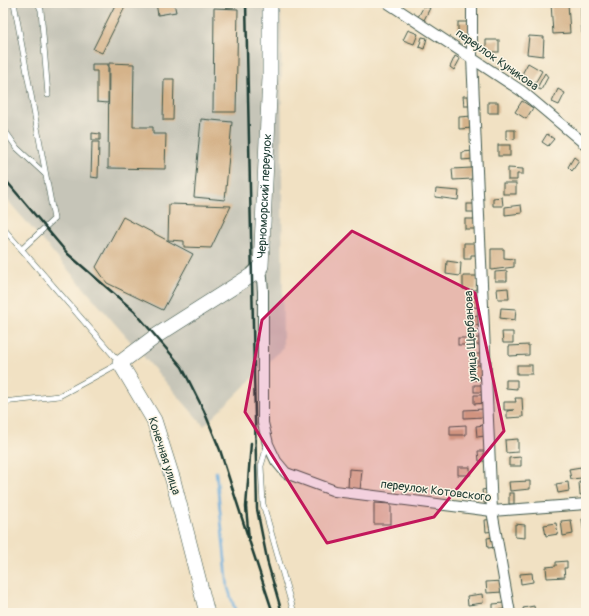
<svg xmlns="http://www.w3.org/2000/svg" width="589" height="616" viewBox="0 0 589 616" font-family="Pangolin,sans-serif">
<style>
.industrial{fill:#c6c5b8}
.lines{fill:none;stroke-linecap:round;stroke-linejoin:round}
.stream{stroke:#67acdd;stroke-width:2.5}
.building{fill:#d5b38a}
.lane-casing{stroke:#3e5649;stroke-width:6}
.street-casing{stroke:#3e5649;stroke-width:12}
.secondary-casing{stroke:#3e5649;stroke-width:16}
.lane{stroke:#fff;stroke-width:5}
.street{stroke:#fff;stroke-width:10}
.secondary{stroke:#fff;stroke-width:15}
.rail{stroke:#1f3d34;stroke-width:2.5}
.marked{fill:#c2185b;fill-opacity:0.2;stroke:#c2185b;stroke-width:3;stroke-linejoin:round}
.labels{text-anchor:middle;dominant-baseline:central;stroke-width:3;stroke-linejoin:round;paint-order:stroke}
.street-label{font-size:12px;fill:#1f3d34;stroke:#fcf5e5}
</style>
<rect width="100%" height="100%" fill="#fcf5e5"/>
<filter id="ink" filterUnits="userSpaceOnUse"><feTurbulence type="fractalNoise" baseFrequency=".025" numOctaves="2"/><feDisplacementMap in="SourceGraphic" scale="8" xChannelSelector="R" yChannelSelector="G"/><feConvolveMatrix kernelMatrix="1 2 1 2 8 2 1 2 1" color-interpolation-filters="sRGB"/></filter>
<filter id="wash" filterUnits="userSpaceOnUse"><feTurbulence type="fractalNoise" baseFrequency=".012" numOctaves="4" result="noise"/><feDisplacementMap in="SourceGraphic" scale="16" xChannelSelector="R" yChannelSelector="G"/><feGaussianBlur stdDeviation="0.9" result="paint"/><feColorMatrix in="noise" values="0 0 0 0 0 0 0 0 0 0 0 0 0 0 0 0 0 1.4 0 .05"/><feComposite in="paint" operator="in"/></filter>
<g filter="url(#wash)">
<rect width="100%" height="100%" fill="#f1e1c3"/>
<path class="industrial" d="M 3,3 L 281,3 L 283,348 L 204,426 L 3,195 Z"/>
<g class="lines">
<path class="stream" d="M 216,472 L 228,588 L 236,613"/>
</g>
<g id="blocks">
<g class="building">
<path d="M 116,3 L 127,3 L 102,53 L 93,49 Z"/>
<path d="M 156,3 L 174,3 L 176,12 L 158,15 Z"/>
<path d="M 551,3 L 568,3 L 570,33 L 553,34 Z"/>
<path d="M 424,6 L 430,8 L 424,20 L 418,17 Z"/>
<path d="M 214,8 L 238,9 L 236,112 L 213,112 Z"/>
<rect x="458" y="22" width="11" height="15"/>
<path d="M 408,30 L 418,34 L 414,44 L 403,40 Z"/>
<path d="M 529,36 L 544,37 L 543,56 L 527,54 Z"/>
<path d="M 422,37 L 427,38 L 424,49 L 419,47 Z"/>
<rect x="486" y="40" width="13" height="12"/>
<path d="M 455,56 L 460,59 L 454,70 L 450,67 Z"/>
<path d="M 109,63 L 134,64 L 133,127 L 153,127 L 153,134 L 166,134 L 165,169 L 108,168 Z"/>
<path d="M 528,63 L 542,71 L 534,85 L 525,80 L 526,76 L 522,74 Z"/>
<path d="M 92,64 L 108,64 L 108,103 L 97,102 L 97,71 L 92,71 Z"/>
<path d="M 545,73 L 548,77 L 541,90 L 537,88 Z"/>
<path d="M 164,79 L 174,79 L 173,120 L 163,120 Z"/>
<path d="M 558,89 L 565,93 L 559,105 L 552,102 Z"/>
<path d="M 463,96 L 472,96 L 472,106 L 464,106 Z"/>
<path d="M 522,101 L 533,108 L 526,119 L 515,112 Z"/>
<rect x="488" y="102" width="10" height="11"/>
<path d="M 472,116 L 473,128 L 459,129 L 459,117 Z"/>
<path d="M 201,119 L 232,122 L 225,200 L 194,197 Z"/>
<path d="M 506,130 L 515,130 L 515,139 L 506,140 Z"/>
<path d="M 92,133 L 100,134 L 100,140 L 92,140 Z"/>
<path d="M 547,134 L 554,139 L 548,146 L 542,142 Z"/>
<path d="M 92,142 L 99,142 L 98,178 L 91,177 Z"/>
<rect x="498" y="145" width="12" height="11"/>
<path d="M 474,151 L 474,159 L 462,160 L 462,152 Z"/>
<path d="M 574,157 L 579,161 L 572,171 L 568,167 Z"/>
<path d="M 472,168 L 472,179 L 453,180 L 452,169 Z"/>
<path d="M 508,168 L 523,169 L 523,174 L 517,174 L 517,180 L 508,180 Z"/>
<rect x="503" y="183" width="13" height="11"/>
<path d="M 436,189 L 459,191 L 458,200 L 435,197 Z"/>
<path d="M 502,197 L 503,206 L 493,206 L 493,198 Z"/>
<path d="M 169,204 L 231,206 L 211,248 L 184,247 L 184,241 L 168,240 Z"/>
<rect x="467" y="204" width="9" height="8"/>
<path d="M 521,205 L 522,213 L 505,215 L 505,207 Z"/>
<path d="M 123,217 L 193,254 L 163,310 L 107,283 L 96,267 Z"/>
<rect x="465" y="219" width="11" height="10"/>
<path d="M 464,243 L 478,243 L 477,255 L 471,255 L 471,259 L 464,259 Z"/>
<path d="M 491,249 L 504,249 L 504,258 L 514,259 L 514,267 L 491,270 Z"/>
<path d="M 447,261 L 461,263 L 460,276 L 446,274 Z"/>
<path d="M 507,271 L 507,281 L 495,281 L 495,272 Z"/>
<path d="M 463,276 L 477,276 L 476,290 L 463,289 Z"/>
<path d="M 508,288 L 509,299 L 498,299 L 497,289 Z"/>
<path d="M 478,297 L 479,307 L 468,308 L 467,298 Z"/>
<path d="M 501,308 L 516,309 L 515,320 L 500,318 Z"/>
<path d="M 480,315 L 481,325 L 470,326 L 470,316 Z"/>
<path d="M 502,332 L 513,332 L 513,343 L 503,343 Z"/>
<rect x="458" y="338" width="22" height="7"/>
<path d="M 529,345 L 529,355 L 509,356 L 509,346 Z"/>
<path d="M 470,354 L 483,354 L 482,362 L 470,362 Z"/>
<path d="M 470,365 L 484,365 L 484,374 L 480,374 L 480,380 L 471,380 Z"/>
<rect x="517" y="365" width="15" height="9"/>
<path d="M 506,380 L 517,380 L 517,389 L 506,388 Z"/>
<rect x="474" y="385" width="10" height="7"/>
<path d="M 474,395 L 484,395 L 485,403 L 474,404 Z"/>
<path d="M 515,398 L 522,398 L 523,417 L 507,418 L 507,411 L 514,410 L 504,410 L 504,402 L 516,402 Z"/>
<path d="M 484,409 L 484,417 L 464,418 L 464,410 Z"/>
<path d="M 466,425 L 466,435 L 450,435 L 450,426 Z"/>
<path d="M 484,425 L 485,436 L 477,437 L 476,426 Z"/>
<path d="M 518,439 L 518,452 L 506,453 L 505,440 Z"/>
<path d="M 478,451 L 487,451 L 488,461 L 479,461 Z"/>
<path d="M 521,457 L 521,466 L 509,466 L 509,458 Z"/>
<rect x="458" y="467" width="12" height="8"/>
<path d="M 581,467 L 582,478 L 571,479 L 569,469 Z"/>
<path d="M 349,469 L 362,470 L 360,490 L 348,489 Z"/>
<path d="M 530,481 L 530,489 L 510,491 L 509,482 Z"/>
<path d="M 568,482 L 569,491 L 558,493 L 556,484 Z"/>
<path d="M 579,482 L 586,482 L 586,494 L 580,495 Z"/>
<path d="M 488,489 L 490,503 L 484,503 L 482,490 Z"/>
<rect x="509" y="493" width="5" height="11"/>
<path d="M 374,503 L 391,504 L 391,524 L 374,524 Z"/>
<path d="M 586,518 L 586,533 L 584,534 L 582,519 Z"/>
<path d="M 494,519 L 495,531 L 486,532 L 485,520 Z"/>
<path d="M 571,520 L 573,534 L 563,536 L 561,521 Z"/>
<path d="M 556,523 L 558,534 L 546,536 L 544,525 Z"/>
<path d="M 515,524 L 525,525 L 525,538 L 515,537 Z"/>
<path d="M 494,537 L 496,547 L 488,548 L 487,538 Z"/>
<path d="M 567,561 L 567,568 L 564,568 L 565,577 L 547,578 L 546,567 L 556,566 L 556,562 Z"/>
<path d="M 532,573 L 533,582 L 521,584 L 520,574 Z"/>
<path d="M 502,581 L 502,592 L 487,593 L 486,582 Z"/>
<path d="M 482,594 L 483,603 L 468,605 L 467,596 Z"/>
<path d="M 504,603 L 504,609 L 493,611 L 493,604 Z"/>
<path d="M 534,606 L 535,613 L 524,613 L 523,608 Z"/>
</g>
</g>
</g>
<g filter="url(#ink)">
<use href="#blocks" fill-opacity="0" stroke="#3e5649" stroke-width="1"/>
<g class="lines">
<g class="lane-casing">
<g id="lane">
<path d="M 14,3 L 54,219 L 22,249"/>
<path d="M 38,3 L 41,10 L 48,95"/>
<path d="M 583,3 L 584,31"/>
<path d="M 3,128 L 17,148 L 45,174"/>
<path d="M 3,228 L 120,363 L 59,396 L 3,402"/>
<path d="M 267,446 L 261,466 L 263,504 L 294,613"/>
</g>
</g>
<g class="street-casing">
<g id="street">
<path d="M 388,3 L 523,92 L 586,145"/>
<path d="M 472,3 L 472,57 L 492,511 L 510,613"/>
<path d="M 261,266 L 263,291 L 263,423 L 268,444 L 276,461 L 286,473 L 335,491 L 492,511 L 586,504"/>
</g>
</g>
<g class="secondary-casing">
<g id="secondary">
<path id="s1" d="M 207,613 L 173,480 L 154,420 L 120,363 L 156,336 L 252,275 L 261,266 L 270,77 L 270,3"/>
</g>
</g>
<use href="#lane" class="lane"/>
<use href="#street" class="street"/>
<use href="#secondary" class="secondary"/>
<g class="rail">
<path d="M 246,3 L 257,509 L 268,564 L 282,613"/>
<path d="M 3,177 L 68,254 L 134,311 L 182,367 L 204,411 L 220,450 L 249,540"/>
<path d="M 251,443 L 246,507 L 249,540 L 273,613"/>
</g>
</g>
</g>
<path class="marked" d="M 352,231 L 475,293 L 504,431 L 434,517 L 327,543 L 245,412 L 262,320 Z"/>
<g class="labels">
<g class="street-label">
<text transform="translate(497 60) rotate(35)">переулок Куникова</text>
<text stroke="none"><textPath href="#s1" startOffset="508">Черноморский переулок</textPath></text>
<text transform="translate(471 336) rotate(-93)">улица Щербанова</text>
<text transform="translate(164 456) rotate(72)">Конечная улица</text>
<text transform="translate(436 491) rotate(7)">переулок Котовского</text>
</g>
</g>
<rect width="589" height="616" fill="none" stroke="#fcf5e5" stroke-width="16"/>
</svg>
